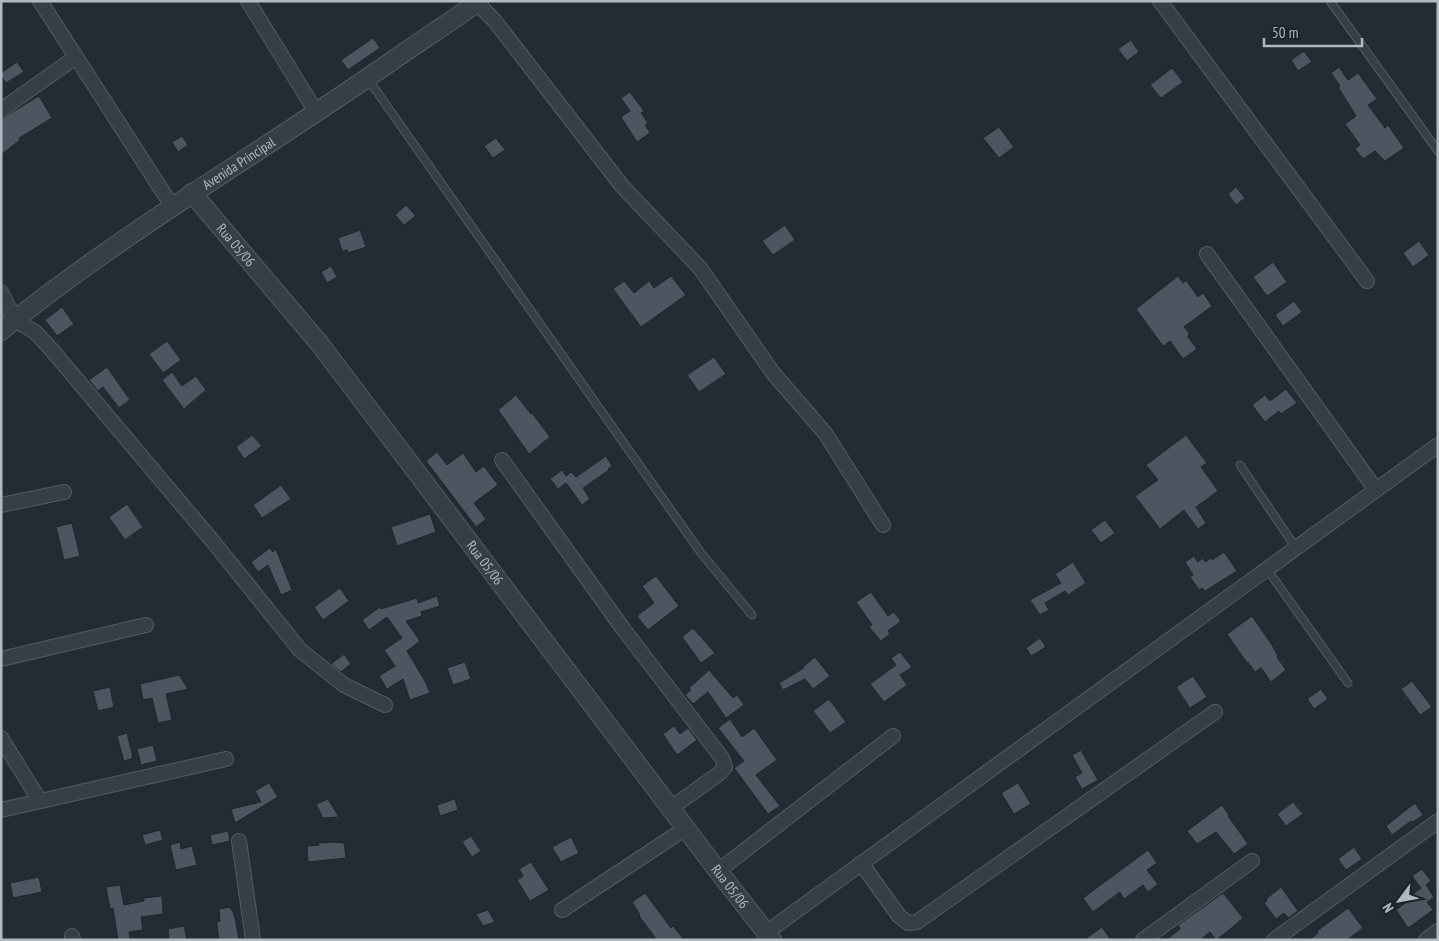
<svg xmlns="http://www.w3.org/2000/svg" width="1439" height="941" viewBox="0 0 1439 941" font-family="'PT Sans Narrow',sans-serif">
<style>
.building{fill:#4c5660;stroke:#1e252d}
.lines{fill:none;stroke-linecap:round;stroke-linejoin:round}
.service-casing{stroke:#545c64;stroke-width:9}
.minor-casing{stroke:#545c64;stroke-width:16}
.tertiary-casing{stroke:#545c64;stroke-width:20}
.service{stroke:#363e46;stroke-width:7}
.minor{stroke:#363e46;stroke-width:14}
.tertiary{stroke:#363e46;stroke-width:18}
.labels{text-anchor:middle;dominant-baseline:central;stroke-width:4;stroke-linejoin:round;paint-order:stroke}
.street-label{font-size:14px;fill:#b1b9c2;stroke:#1c232a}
</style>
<rect width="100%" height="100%" fill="#232c35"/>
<g class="building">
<path d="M 373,38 L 380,48 L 348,70 L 341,60 Z"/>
<path d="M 1131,40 L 1139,52 L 1127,61 L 1118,49 Z"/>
<path d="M 1304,51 L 1312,62 L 1298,71 L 1291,60 Z"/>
<path d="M 17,62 L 24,72 L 6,83 L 1,76 L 1,73 Z"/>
<path d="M 1339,67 L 1348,80 L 1358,73 L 1377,99 L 1368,105 L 1385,128 L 1388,125 L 1404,148 L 1385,161 L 1375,151 L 1363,159 L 1355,149 L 1360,145 L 1345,124 L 1356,116 L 1338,87 L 1340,86 L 1331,73 Z"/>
<path d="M 1172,68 L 1183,82 L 1161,98 L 1150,85 Z"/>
<path d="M 630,92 L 644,111 L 641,113 L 648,123 L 645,125 L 650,133 L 637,142 L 621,117 L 630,111 L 621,98 Z"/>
<path d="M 39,96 L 52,118 L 19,138 L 20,140 L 1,155 L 1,119 Z"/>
<path d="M 999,127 L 1014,147 L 999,158 L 983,138 Z"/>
<path d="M 182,136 L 188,145 L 178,152 L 172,142 Z"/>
<path d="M 496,138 L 505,150 L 493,158 L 484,146 Z"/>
<path d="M 1236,187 L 1245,198 L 1236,205 L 1228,194 Z"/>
<path d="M 406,205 L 416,216 L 404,225 L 395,215 Z"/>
<path d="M 785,225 L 795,240 L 773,255 L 762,241 Z"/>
<path d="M 360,230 L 366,247 L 348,253 L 347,250 L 342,251 L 338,238 Z"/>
<path d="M 1419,241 L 1429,255 L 1413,267 L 1403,253 Z"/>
<path d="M 1273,262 L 1287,282 L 1267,296 L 1253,277 Z"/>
<path d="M 331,266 L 337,277 L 327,283 L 321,272 Z"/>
<path d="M 671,276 L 686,295 L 641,327 L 613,289 L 624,281 L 634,293 L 649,281 L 654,288 Z"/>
<path d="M 1178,276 L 1183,283 L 1186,280 L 1198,297 L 1203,293 L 1212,306 L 1184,327 L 1189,333 L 1188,337 L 1197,349 L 1183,359 L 1170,341 L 1163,346 L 1136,309 Z"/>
<path d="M 1294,301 L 1302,312 L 1283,326 L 1275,315 Z"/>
<path d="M 62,307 L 74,324 L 57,336 L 45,320 Z"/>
<path d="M 167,341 L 181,360 L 163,373 L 149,354 Z"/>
<path d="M 714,357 L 726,374 L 699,392 L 687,375 Z"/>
<path d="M 107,367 L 130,400 L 119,408 L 103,387 L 98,391 L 89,380 Z"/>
<path d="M 172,372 L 182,386 L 196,376 L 206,390 L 184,409 L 162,380 Z"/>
<path d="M 1286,389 L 1297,403 L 1281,414 L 1279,411 L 1265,422 L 1252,405 L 1265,395 L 1270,401 Z"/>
<path d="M 516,395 L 531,414 L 532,413 L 550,437 L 529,454 L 498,410 Z"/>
<path d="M 252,435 L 262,446 L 244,459 L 236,447 Z"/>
<path d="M 1186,435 L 1207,463 L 1201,467 L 1218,491 L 1196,507 L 1206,523 L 1198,529 L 1184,510 L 1160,529 L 1135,496 L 1158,480 L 1146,465 Z"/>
<path d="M 437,452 L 447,465 L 463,453 L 476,472 L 484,466 L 498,485 L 474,503 L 486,519 L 476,527 L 426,461 Z"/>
<path d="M 606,456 L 612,466 L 608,469 L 609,470 L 583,488 L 590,499 L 582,505 L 566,483 L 558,489 L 550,479 L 562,470 L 566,476 L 571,472 L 576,477 Z"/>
<path d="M 281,485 L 291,499 L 262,518 L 253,505 Z"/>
<path d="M 127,504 L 143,527 L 125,540 L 109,517 Z"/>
<path d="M 430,514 L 436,532 L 397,546 L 391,527 Z"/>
<path d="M 1105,520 L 1115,533 L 1101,543 L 1091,530 Z"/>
<path d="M 72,523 L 80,556 L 64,560 L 56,527 Z"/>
<path d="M 270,548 L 273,552 L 276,549 L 292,590 L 281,595 L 268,565 L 258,572 L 251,562 Z"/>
<path d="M 1224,552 L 1237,571 L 1205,591 L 1202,588 L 1199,590 L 1190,577 L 1193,575 L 1185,562 L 1194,556 L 1198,562 L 1203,558 L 1205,562 L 1211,558 L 1212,560 Z"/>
<path d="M 1073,562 L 1086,583 L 1068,595 L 1065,591 L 1045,603 L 1049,610 L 1040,615 L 1030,600 L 1061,583 L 1055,574 Z"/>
<path d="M 656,576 L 679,606 L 648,630 L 637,616 L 654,603 L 642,586 Z"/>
<path d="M 340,588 L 349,601 L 323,620 L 314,607 Z"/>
<path d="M 871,592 L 888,616 L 894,612 L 901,621 L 888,631 L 890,634 L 881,641 L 869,627 L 872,625 L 856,602 Z"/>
<path d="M 437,596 L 440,606 L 421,612 L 422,616 L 406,621 L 420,641 L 407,651 L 425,681 L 430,693 L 410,700 L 403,679 L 387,689 L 379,676 L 395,666 L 384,650 L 402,638 L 387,617 L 369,630 L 362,620 L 380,607 L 381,609 L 417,598 L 418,603 Z"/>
<path d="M 1252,616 L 1272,645 L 1278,656 L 1277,657 L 1286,670 L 1271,682 L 1261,668 L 1255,672 L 1248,662 L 1247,663 L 1227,634 Z"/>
<path d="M 693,628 L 715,653 L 701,663 L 682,637 Z"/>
<path d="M 1040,638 L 1046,647 L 1031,656 L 1026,648 Z"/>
<path d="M 900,652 L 912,667 L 900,675 L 907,685 L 884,702 L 870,684 L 896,665 L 891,658 Z"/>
<path d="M 344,654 L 351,664 L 341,672 L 331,664 Z"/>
<path d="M 815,657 L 830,676 L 813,689 L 805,679 L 783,690 L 779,683 L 804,668 L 803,667 Z"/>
<path d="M 465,662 L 471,679 L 453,685 L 447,668 Z"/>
<path d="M 709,670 L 733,698 L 737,695 L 744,705 L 726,718 L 708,692 L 693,704 L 685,695 L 691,690 L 689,688 Z"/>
<path d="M 179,675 L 188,689 L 166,694 L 172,720 L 158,723 L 152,698 L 143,700 L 140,684 Z"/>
<path d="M 1193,676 L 1207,697 L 1190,708 L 1176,687 Z"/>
<path d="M 1412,681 L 1432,707 L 1420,715 L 1401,689 Z"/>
<path d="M 110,687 L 114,707 L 98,711 L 93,691 Z"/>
<path d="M 1321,689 L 1328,699 L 1314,709 L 1307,699 Z"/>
<path d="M 829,699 L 846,722 L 830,733 L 813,711 Z"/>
<path d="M 730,719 L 742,737 L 754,728 L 777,760 L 756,775 L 780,806 L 768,814 L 734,768 L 744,761 L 718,728 Z"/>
<path d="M 674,726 L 680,734 L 688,728 L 697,740 L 677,755 L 663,734 Z"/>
<path d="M 127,733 L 133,758 L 124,761 L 117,736 Z"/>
<path d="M 153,745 L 157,761 L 141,765 L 137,749 Z"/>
<path d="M 1081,750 L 1098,780 L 1082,789 L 1075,777 L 1082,773 L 1072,755 Z"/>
<path d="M 269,783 L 278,797 L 235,823 L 231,809 L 261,802 L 255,791 Z"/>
<path d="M 1018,783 L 1031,804 L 1014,814 L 1001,793 Z"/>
<path d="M 328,799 L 339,817 L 323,818 L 316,804 Z"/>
<path d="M 455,799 L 458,810 L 440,816 L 437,805 Z"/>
<path d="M 1293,802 L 1303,814 L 1286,826 L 1277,814 Z"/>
<path d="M 1415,803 L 1423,815 L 1413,822 L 1411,821 L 1392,835 L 1386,826 Z"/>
<path d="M 1222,805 L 1229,815 L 1228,816 L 1248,844 L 1234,854 L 1216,832 L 1197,844 L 1187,831 Z"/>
<path d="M 160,830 L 163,840 L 145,845 L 142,835 Z"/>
<path d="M 228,831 L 230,841 L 212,845 L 210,835 Z"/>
<path d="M 471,836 L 481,851 L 472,857 L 462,842 Z"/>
<path d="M 571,837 L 579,853 L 561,862 L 552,847 Z"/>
<path d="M 180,842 L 181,849 L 192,846 L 197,865 L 176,870 L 170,845 Z"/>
<path d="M 334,842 L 344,843 L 346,858 L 308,862 L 307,846 L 319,845 L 318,843 Z"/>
<path d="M 1354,847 L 1362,859 L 1346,870 L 1338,859 Z"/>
<path d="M 1148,850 L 1157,863 L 1147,870 L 1158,884 L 1148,892 L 1143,885 L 1124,899 L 1120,892 L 1093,912 L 1083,898 Z"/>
<path d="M 531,862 L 549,890 L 530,901 L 517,880 L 523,876 L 519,869 Z"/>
<path d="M 1422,869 L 1431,881 L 1426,885 L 1434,897 L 1427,902 L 1433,910 L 1408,928 L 1396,910 L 1413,897 L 1412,895 L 1421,888 L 1412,876 Z"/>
<path d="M 39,877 L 42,892 L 13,898 L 10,883 Z"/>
<path d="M 120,885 L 124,905 L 144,901 L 144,898 L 162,896 L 163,914 L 141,917 L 143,930 L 129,932 L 130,940 L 118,940 L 113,908 L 110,909 L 106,887 Z"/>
<path d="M 1281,887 L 1298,911 L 1288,918 L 1284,913 L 1276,919 L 1264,903 L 1267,901 L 1266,899 Z"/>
<path d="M 645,893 L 671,928 L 673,926 L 684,940 L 657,940 L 639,916 L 640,915 L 632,902 Z"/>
<path d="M 1223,893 L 1243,918 L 1229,930 L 1216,940 L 1210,932 L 1200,940 L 1166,940 L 1180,929 L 1178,925 Z"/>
<path d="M 230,907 L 231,910 L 232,909 L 235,918 L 239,940 L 219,940 L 217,927 L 217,922 L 220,921 L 219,909 Z"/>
<path d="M 1348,908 L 1363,928 L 1347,940 L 1309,940 L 1318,933 L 1317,931 Z"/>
<path d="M 488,910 L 495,922 L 483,926 L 476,914 Z"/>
<path d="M 184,926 L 187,940 L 169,940 L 168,929 Z"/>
<path d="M 1102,927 L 1111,940 L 1084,940 Z"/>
</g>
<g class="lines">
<g class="service-casing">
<g id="service">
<path d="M 1330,1 L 1438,151"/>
<path d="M 368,79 L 701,553 L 752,615"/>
<path d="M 1240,465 L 1296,548"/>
<path d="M 1267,569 L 1348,683"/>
</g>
</g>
<g class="minor-casing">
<g id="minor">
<path d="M 40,1 L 172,206"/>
<path d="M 248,1 L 316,112"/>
<path d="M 1160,1 L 1367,281"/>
<path d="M 477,3 L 494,20 L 622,186 L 700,268 L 773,373 L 825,433 L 883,525"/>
<path d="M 1,110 L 76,57"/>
<path d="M 1207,254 L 1376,490"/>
<path d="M 1,292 L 15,320 L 35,332 L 51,349 L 215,544 L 300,650 L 344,685 L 385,705"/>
<path d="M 502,460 L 624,630 L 722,758 L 725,767 L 720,773 L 671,808"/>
<path d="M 1,505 L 64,492"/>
<path d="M 1,659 L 146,625"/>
<path d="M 1,738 L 40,801"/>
<path d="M 1,810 L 226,759"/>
<path d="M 239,841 L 253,940"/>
<path d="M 861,863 L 899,916 L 908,923 L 917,922 L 1215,712"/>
<path d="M 718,871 L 893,736"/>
<path d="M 562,910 L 686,828"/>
<path d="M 767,932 L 1438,445"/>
<path d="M 72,936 L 73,940"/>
<path d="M 1143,940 L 1252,861"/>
<path d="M 1274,940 L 1438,821"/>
<path d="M 1426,940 L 1438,931"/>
</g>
</g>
<g class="tertiary-casing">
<g id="tertiary">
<path id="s1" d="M 192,193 L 319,343 L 718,871 L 772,940"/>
<path id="s2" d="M 1,331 C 124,231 262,152 392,61 C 420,41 451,22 479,1"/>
</g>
</g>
<use href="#service" class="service"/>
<use href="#minor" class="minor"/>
<use href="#tertiary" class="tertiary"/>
</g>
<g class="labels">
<g class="street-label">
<text stroke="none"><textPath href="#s2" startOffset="291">Avenida Principal</textPath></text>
<text stroke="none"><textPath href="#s1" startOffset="68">Rua 05/06</textPath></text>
<text stroke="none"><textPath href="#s1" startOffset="472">Rua 05/06</textPath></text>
<text stroke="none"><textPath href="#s1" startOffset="878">Rua 05/06</textPath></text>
</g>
</g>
<rect width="1439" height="941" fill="none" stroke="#b1b9c2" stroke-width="5"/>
<g transform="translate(1399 901) rotate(238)" stroke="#1c232a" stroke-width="4" paint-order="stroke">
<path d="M0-4L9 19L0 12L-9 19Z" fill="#b1b9c2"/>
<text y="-8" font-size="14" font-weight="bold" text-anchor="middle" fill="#b1b9c2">N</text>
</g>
<path d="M1264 38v8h98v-8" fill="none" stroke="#b1b9c2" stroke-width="2.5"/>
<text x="1272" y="38" font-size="15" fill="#b1b9c2" stroke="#1c232a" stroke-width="4" paint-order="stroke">50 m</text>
</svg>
